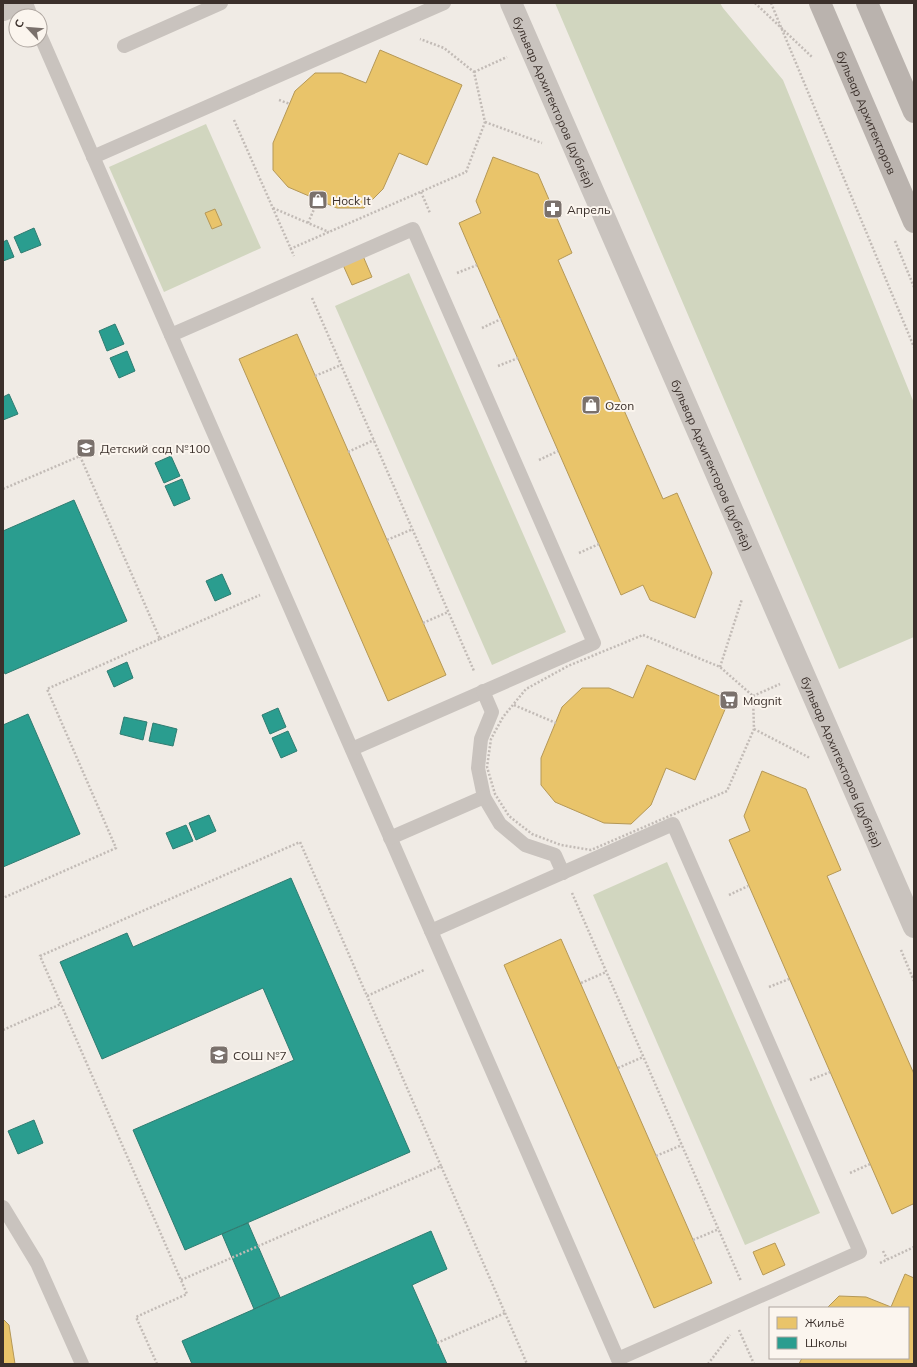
<svg xmlns="http://www.w3.org/2000/svg" width="917" height="1367" viewBox="0 0 917 1367" font-family="Mulish,sans-serif">
<style>
.green{fill:#d1d6bf}
.homes{fill:#e9c46a;stroke:#b59857}
.schools{fill:#2a9d8f;stroke:#2f7c71}
.lines{fill:none;stroke-linecap:round;stroke-linejoin:round}
.path{stroke:#c2bbb6;stroke-width:2.5;stroke-dasharray:2 2;stroke-linecap:butt}
.lane{stroke:#c9c3be;stroke-width:14}
.street{stroke:#c9c3be;stroke-width:22}
.secondary{stroke:#bab3ae;stroke-width:22}
.labels{text-anchor:middle;dominant-baseline:central;stroke-width:4;stroke-linejoin:round;paint-order:stroke}
.street-label{font-size:12px;fill:#3b302b;stroke:#fbf5ee}
.poi-label{font-size:12px;fill:#3b302b;stroke:#fbf5ee;text-anchor:start}
</style>
<rect width="100%" height="100%" fill="#f0ebe5"/>
<g class="green">
<path d="M 555,3 L 720,3 L 723,8 L 783,80 L 914,403 L 914,637 L 839,669 Z"/>
<path d="M 206,124 L 261,248 L 164,292 L 109,167 Z"/>
<path d="M 409,273 L 566,632 L 492,665 L 335,306 Z"/>
<path d="M 667,862 L 820,1213 L 745,1245 L 593,895 Z"/>
</g>
<g class="homes">
<path d="M 380,50 L 462,85 L 427,165 L 399,153 L 383,189 L 364,208 L 337,208 L 288,187 L 273,170 L 273,143 L 295,91 L 315,73 L 341,73 L 366,83 Z"/>
<path d="M 493,157 L 538,174 L 572,253 L 558,260 L 663,499 L 677,493 L 712,573 L 695,618 L 650,600 L 643,585 L 621,595 L 477,265 L 459,223 L 481,213 L 476,201 Z"/>
<path d="M 215,209 L 222,225 L 212,229 L 205,213 Z"/>
<path d="M 363,256 L 372,277 L 352,285 L 343,265 Z"/>
<path d="M 297,334 L 446,675 L 388,701 L 239,359 Z"/>
<path d="M 647,665 L 729,700 L 695,780 L 666,768 L 651,805 L 631,824 L 604,823 L 555,802 L 541,785 L 541,758 L 562,707 L 582,688 L 609,688 L 633,698 Z"/>
<path d="M 762,771 L 806,789 L 841,870 L 827,876 L 914,1074 L 914,1206 L 913,1204 L 892,1214 L 729,840 L 750,831 L 744,816 Z"/>
<path d="M 561,939 L 712,1283 L 654,1308 L 504,965 Z"/>
<path d="M 775,1243 L 785,1265 L 763,1275 L 753,1252 Z"/>
<path d="M 905,1274 L 914,1278 L 914,1364 L 799,1364 L 802,1358 L 908,1358 L 908,1308 L 827,1308 L 839,1296 L 866,1297 L 891,1307 Z"/>
<path d="M 3,1319 L 9,1325 L 15,1364 L 3,1364 Z"/>
</g>
<g class="schools">
<path d="M 34,228 L 41,245 L 21,253 L 14,237 Z"/>
<path d="M 7,240 L 14,257 L 3,261 L 3,242 Z"/>
<path d="M 115,324 L 124,344 L 107,351 L 99,331 Z"/>
<path d="M 127,351 L 135,371 L 119,378 L 110,358 Z"/>
<path d="M 9,394 L 18,414 L 3,420 L 3,397 Z"/>
<path d="M 171,456 L 180,476 L 164,483 L 155,463 Z"/>
<path d="M 182,479 L 190,499 L 174,506 L 165,486 Z"/>
<path d="M 74,500 L 127,621 L 5,674 L 3,669 L 3,531 Z"/>
<path d="M 222,574 L 231,594 L 215,601 L 206,581 Z"/>
<path d="M 127,662 L 133,678 L 114,687 L 107,671 Z"/>
<path d="M 278,708 L 286,727 L 270,734 L 262,715 Z"/>
<path d="M 28,714 L 80,834 L 3,867 L 3,725 Z"/>
<path d="M 124,717 L 147,722 L 143,740 L 120,734 Z"/>
<path d="M 153,723 L 177,729 L 173,746 L 149,741 Z"/>
<path d="M 288,731 L 297,751 L 281,758 L 272,738 Z"/>
<path d="M 209,815 L 216,831 L 196,840 L 189,823 Z"/>
<path d="M 186,825 L 193,841 L 173,849 L 166,833 Z"/>
<path d="M 291,878 L 410,1152 L 185,1250 L 133,1130 L 294,1060 L 263,988 L 102,1059 L 60,962 L 127,933 L 133,947 Z"/>
<path d="M 34,1120 L 43,1143 L 18,1154 L 8,1131 Z"/>
<path d="M 248,1223 L 280,1297 L 254,1309 L 222,1234 Z"/>
<path d="M 431,1231 L 447,1269 L 412,1285 L 447,1364 L 192,1364 L 182,1341 Z"/>
</g>
<g class="lines">
<g class="path">
<path d="M 755,3 L 812,57"/>
<path d="M 771,3 L 914,347"/>
<path d="M 474,72 L 507,57"/>
<path d="M 279,100 L 290,104"/>
<path d="M 234,120 L 294,256"/>
<path d="M 485,122 L 542,143"/>
<path d="M 421,192 L 430,213"/>
<path d="M 273,208 L 329,232"/>
<path d="M 308,223 L 318,200"/>
<path d="M 895,241 L 914,287"/>
<path d="M 290,249 L 466,172 L 485,122 L 474,72 L 444,48 L 420,39"/>
<path d="M 457,273 L 477,265"/>
<path d="M 312,298 L 474,671"/>
<path d="M 482,328 L 501,319"/>
<path d="M 498,366 L 518,358"/>
<path d="M 315,376 L 341,365"/>
<path d="M 348,452 L 374,440"/>
<path d="M 539,460 L 558,451"/>
<path d="M 3,489 L 80,456 L 160,639 L 47,689 L 116,848 L 3,898"/>
<path d="M 387,540 L 413,529"/>
<path d="M 579,553 L 599,544"/>
<path d="M 423,623 L 448,612"/>
<path d="M 643,635 L 720,667 L 753,696 L 754,729 L 727,791 L 591,850 L 561,845 L 532,834 L 509,816 L 495,794 L 487,767 L 491,739 L 503,717 L 526,689 L 568,666 Z"/>
<path d="M 160,639 L 260,595"/>
<path d="M 720,667 L 742,599"/>
<path d="M 753,696 L 780,684"/>
<path d="M 514,705 L 556,723"/>
<path d="M 754,729 L 810,758"/>
<path d="M 572,893 L 741,1281"/>
<path d="M 729,895 L 748,886"/>
<path d="M 901,950 L 914,981"/>
<path d="M 581,983 L 606,972"/>
<path d="M 769,987 L 789,979"/>
<path d="M 3,1030 L 61,1004"/>
<path d="M 618,1068 L 643,1057"/>
<path d="M 810,1080 L 830,1072"/>
<path d="M 656,1156 L 682,1145"/>
<path d="M 850,1173 L 870,1164"/>
<path d="M 693,1240 L 719,1229"/>
<path d="M 883,1251 L 887,1259"/>
<path d="M 880,1263 L 914,1247"/>
<path d="M 181,1280 L 441,1166 L 367,996"/>
<path d="M 505,1313 L 527,1364"/>
<path d="M 739,1330 L 754,1364"/>
<path d="M 437,1343 L 505,1313 L 441,1166"/>
<path d="M 157,1364 L 136,1317 L 187,1294 L 40,956 L 300,842 L 367,996 L 424,970"/>
<path d="M 708,1364 L 730,1335"/>
</g>
<g class="lane">
<path d="M 26,3 L 31,16"/>
<path d="M 40,35 L 620,1364"/>
<path d="M 124,46 L 221,3"/>
<path d="M 93,157 L 444,3"/>
<path d="M 171,335 L 413,229 L 594,643 L 352,749"/>
<path d="M 483,691 L 492,712 L 481,739 L 478,768 L 484,797 L 500,824 L 525,845 L 555,855 L 563,873"/>
<path d="M 390,838 L 484,797"/>
<path d="M 431,931 L 673,824 L 860,1252 L 618,1359"/>
<path d="M 3,1207 L 37,1263 L 82,1364"/>
</g>
<g class="street">
<path id="s1" d="M 511,3 L 914,927"/>
<path d="M 3,10 L 20,3"/>
</g>
<g class="secondary">
<path id="s2" d="M 820,3 L 914,222"/>
<path d="M 867,3 L 914,112"/>
</g>
</g>
<defs>
<g id="shop-square" transform="scale(1)"><rect x="-9" y="-9" width="18" height="18" rx="4" fill="#7a716c" stroke="#fbf5ee"/><path d="M-5-2.5h2.3a2.7 3.5 0 0 1 5.4 0H5L5.5 6h-11ZM-1.5-2.5h3a1.5 2.3 0 0 0-3 0Z" fill="#fff"/></g>
<g id="pharmacy-square" transform="scale(1)"><rect x="-9" y="-9" width="18" height="18" rx="4" fill="#7a716c" stroke="#fbf5ee"/><path d="M-2-6h4v4h4v4h-4v4h-4v-4h-4v-4h4Z" fill="#fff"/></g>
<g id="school-square" transform="scale(1)"><rect x="-9" y="-9" width="18" height="18" rx="4" fill="#7a716c" stroke="#fbf5ee"/><path d="M0-5L7-2L0 1L-7-2ZM-4 1L0 2.5L4 1V4Q0 6-4 4Z" fill="#fff"/></g>
<g id="supermarket-square" transform="scale(1)"><rect x="-9" y="-9" width="18" height="18" rx="4" fill="#7a716c" stroke="#fbf5ee"/><path d="M-6-5.5h2.5l.6 2H6L4.5 2H-2.5L-4.4-4H-6ZM-1.5 3.2a1.3 1.3 0 1 0 .1 0ZM3 3.2a1.3 1.3 0 1 0 .1 0Z" fill="#fff"/></g>
</defs>
<g fill-rule="evenodd">
<use href="#shop-square" x="318" y="200"/>
<use href="#pharmacy-square" x="553" y="209"/>
<use href="#shop-square" x="591" y="405"/>
<use href="#school-square" x="86" y="448"/>
<use href="#supermarket-square" x="729" y="700"/>
<use href="#school-square" x="219" y="1055"/>
</g>
<g class="labels">
<g class="street-label">
<text stroke="none"><textPath href="#s1" startOffset="108">бульвар Архитекторов (дублёр)</textPath></text>
<text stroke="none"><textPath href="#s2" startOffset="119">бульвар Архитекторов</textPath></text>
<text stroke="none"><textPath href="#s1" startOffset="504">бульвар Архитекторов (дублёр)</textPath></text>
<text stroke="none"><textPath href="#s1" startOffset="828">бульвар Архитекторов (дублёр)</textPath></text>
</g>
<g class="poi-label">
<text x="332" y="200">Hock It</text>
<text x="567" y="209">Апрель</text>
<text x="605" y="405">Ozon</text>
<text x="100" y="448">Детский сад №100</text>
<text x="743" y="700">Magnit</text>
<text x="233" y="1055">СОШ №7</text>
</g>
</g>
<rect width="917" height="1367" fill="none" stroke="#3b302b" stroke-width="8"/>
<rect x="769" y="1307" width="140" height="52" fill="#fbf5ee" stroke="#aea6a0"/>
<rect x="777" y="1317" width="20" height="12" fill="#e9c46a" stroke="#aea6a0"/>
<text x="805" y="1327" font-size="12" fill="#3b302b">Жильё</text>
<rect x="777" y="1337" width="20" height="12" fill="#2a9d8f" stroke="#aea6a0"/>
<text x="805" y="1347" font-size="12" fill="#3b302b">Школы</text>
<g transform="translate(28 28) rotate(296)"><circle r="19" fill="#fbf5ee" stroke="#aea6a0"/>
<path d="M0-3L7 15L0 10L-7 15Z" fill="#7a716c"/>
<text y="-6" font-size="11" font-weight="bold" text-anchor="middle" fill="#3b302b">С</text>
</g>
</svg>
